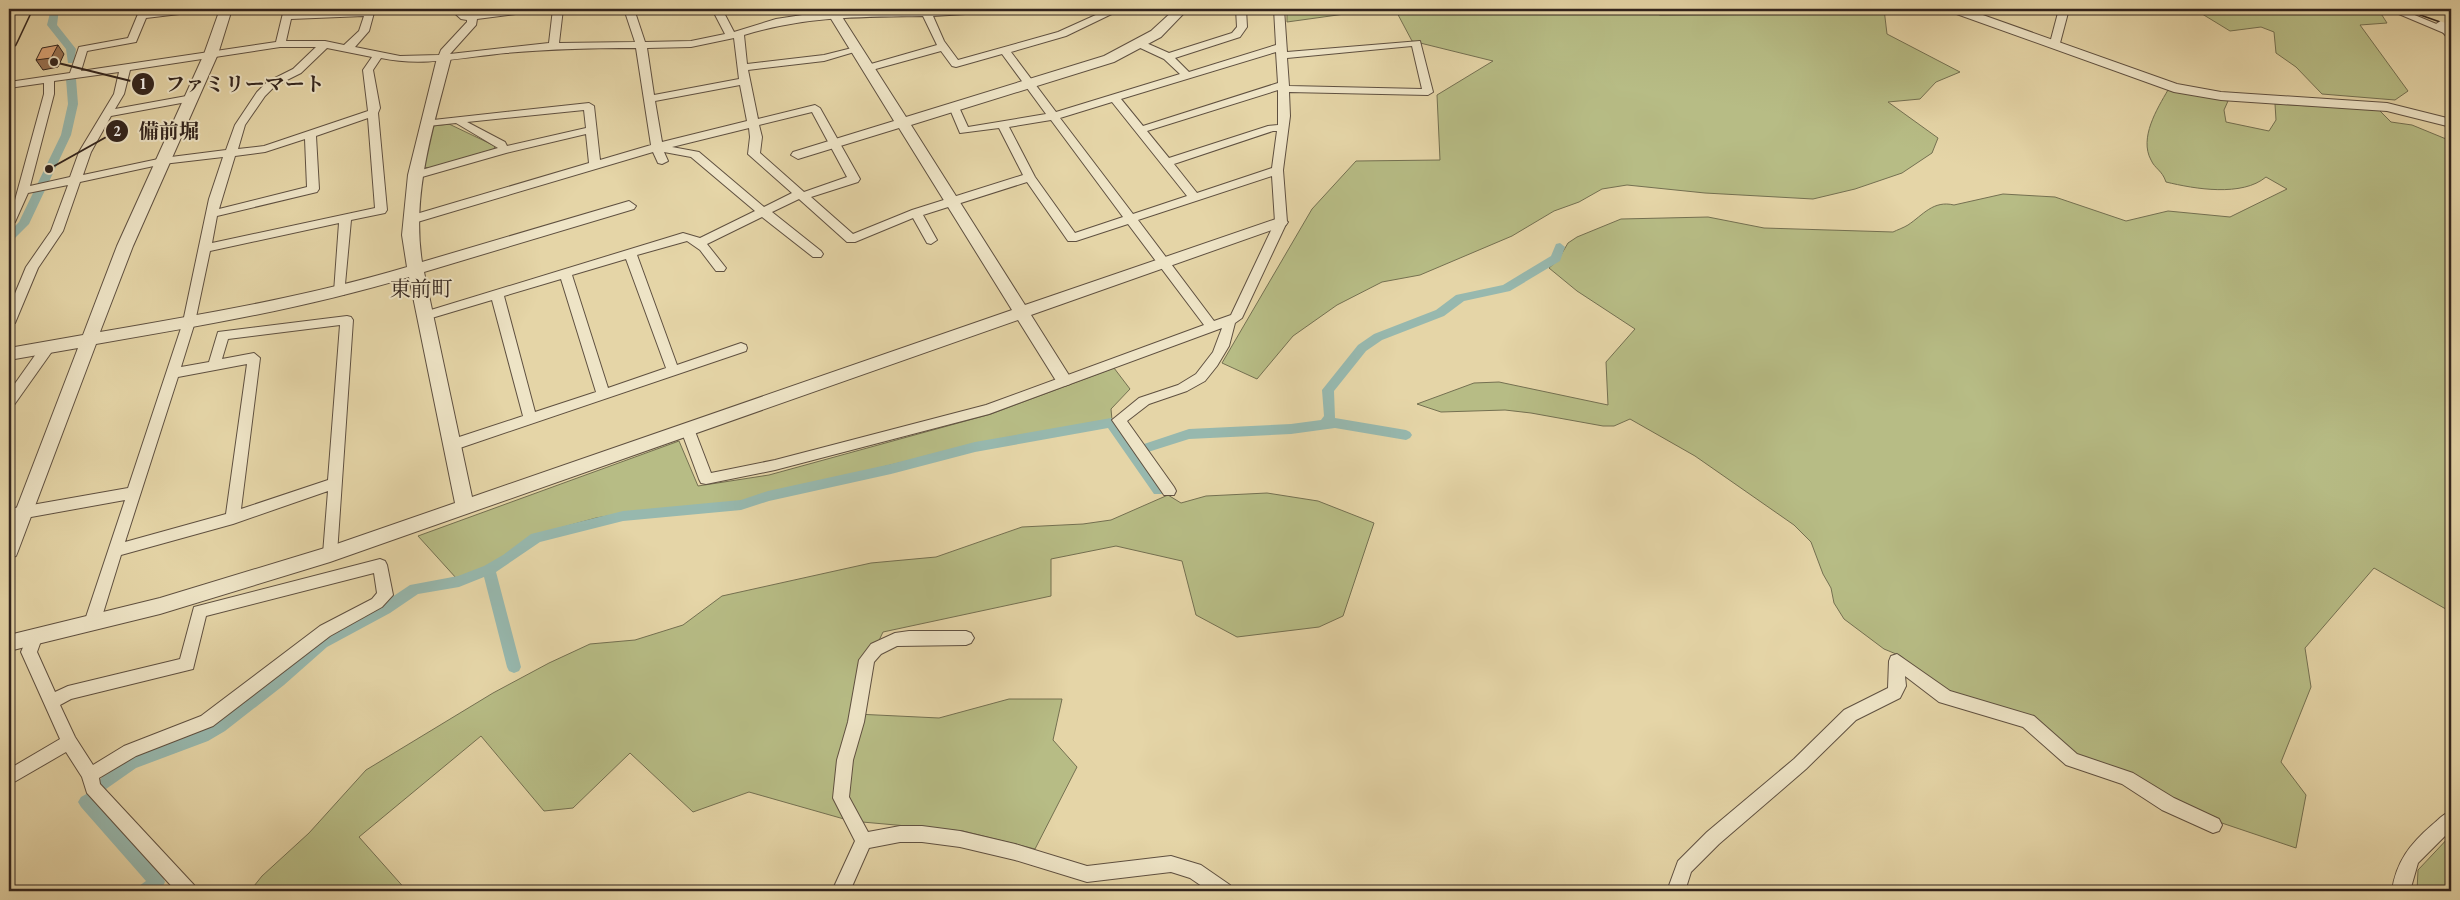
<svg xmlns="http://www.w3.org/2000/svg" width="2460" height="900" viewBox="0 0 2460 900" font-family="'EB Garamond','Noto Serif JP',serif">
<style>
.green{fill:#b7bc85;stroke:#747051}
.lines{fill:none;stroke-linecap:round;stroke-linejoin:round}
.canal{fill:#97b8ae;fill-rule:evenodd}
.minor-casing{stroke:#5f5040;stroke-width:2}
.tertiary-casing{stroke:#5f5040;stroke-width:2}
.trunk-casing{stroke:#32241d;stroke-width:3}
.motorway-casing{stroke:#32241d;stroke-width:3}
.minor{fill:#eee4c6;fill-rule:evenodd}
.tertiary{fill:#eee4c6;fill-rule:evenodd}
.trunk{fill:#e5d5a7;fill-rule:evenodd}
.motorway{fill:#e5d5a7;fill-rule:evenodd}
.shaded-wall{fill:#9b7454;stroke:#32241d}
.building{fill:#dea678;stroke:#32241d}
.labels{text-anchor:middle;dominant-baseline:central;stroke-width:4;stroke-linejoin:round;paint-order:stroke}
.quarter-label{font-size:21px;fill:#32241d;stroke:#eee4c6}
.leader{fill:none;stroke:#32241d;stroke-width:2}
.callout-dot{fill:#32241d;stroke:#eee4c6;stroke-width:2}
.mark-label{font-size:15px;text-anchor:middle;font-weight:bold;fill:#fff}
.callout-label{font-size:20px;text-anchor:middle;font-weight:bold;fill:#32241d;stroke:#eee4c6;stroke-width:4;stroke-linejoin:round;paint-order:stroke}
</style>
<rect width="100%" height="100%" fill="#e5d5a7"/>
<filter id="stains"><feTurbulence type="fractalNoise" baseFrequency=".004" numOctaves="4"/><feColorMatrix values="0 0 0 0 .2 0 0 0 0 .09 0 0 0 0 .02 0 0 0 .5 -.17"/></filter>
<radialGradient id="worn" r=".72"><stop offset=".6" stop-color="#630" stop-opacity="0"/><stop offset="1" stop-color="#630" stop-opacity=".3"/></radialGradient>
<g class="green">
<path d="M 1287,9 L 1381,9 L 1287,22 Z"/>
<path d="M 1395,9 L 1647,9 L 1660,15 L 1826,14 L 1858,9 L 1884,9 L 1887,34 L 1960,72 L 1936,82 L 1920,99 L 1888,102 L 1938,138 L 1932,153 L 1902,173 L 1855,189 L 1813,199 L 1705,193 L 1627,185 L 1602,189 L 1579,202 L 1554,211 L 1512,236 L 1420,275 L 1382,282 L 1337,305 L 1293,336 L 1257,379 L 1222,363 L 1312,209 L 1356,161 L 1440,160 L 1437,95 L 1493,61 L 1412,41 Z"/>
<path d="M 2194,9 L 2378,9 L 2387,23 L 2360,25 L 2408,91 L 2395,100 L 2322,94 L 2296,67 L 2276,53 L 2274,32 L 2261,27 L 2230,31 Z"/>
<path d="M 2168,90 L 2228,101 L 2224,110 L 2226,122 L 2269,131 L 2276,120 L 2275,104 L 2379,110 L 2391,122 L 2412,125 L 2451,141 L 2451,612 L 2374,568 L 2305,648 L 2311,687 L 2281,762 L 2306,795 L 2296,848 L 2204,817 L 2080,758 L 2031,717 L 1953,695 L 1932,683 L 1901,656 L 1884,649 L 1844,619 L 1834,603 L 1831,588 L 1823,574 L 1811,542 L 1794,525 L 1695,456 L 1630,419 L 1614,426 L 1603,426 L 1531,413 L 1505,410 L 1441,412 L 1417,404 L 1474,383 L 1499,382 L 1608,405 L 1606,362 L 1635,329 L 1577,291 L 1549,268 L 1558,260 L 1568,243 L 1577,237 L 1621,219 L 1708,217 L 1764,228 L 1893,232 C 1897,230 1903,228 1908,225 C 1923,215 1933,200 1954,205 L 2003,194 L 2055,197 L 2126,221 L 2168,211 L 2230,217 L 2287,189 L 2266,177 C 2242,197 2195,189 2166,182 C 2162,170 2155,169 2151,160 C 2139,138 2157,109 2168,90 Z"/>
<path d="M 449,124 L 495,146 L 494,149 L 429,168 L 424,167 L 433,126 Z"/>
<path d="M 1114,368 L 1130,389 L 1111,409 L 1112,420 L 974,445 L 725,505 L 620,514 L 596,518 L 535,535 L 505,558 L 486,569 L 457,579 L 418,536 L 679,441 L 698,486 L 769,475 L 991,414 Z"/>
<path d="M 1267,493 L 1318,501 L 1374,523 L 1343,616 L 1319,627 L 1237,637 L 1196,615 L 1182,561 L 1116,546 L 1051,559 L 1051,596 L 883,632 L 874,651 L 856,714 L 939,718 L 1009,699 L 1062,699 L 1053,740 L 1077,767 L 1035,849 L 963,831 L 851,821 L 749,792 L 693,812 L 630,753 L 573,808 L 544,811 L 481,736 L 359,837 L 407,891 L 250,891 L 262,876 L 309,833 L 366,770 L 493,693 L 549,663 L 590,644 L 635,640 L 683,625 L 722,596 L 871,563 L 936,557 L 1022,527 L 1083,524 L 1111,520 L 1168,495 L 1181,503 L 1206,496 Z"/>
<path d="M 2451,835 L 2451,891 L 2417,891 L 2418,870 Z"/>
</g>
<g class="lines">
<g class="canal">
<path d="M 51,9 L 59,9 L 57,25 L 76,49 L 74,63 L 68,63 L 66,49 L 47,25 Z"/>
<path d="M 71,76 L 76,79 L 78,104 L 71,135 L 29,224 L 13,240 L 9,241 L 9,232 L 19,222 L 61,135 L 68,104 L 66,79 Z"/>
<path d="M 1560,243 L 1565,247 L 1560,261 L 1510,291 L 1464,301 L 1444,316 L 1382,340 L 1366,351 L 1334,391 L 1335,418 L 1406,430 L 1410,432 L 1412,435 L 1410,438 L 1406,440 L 1335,428 L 1291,434 L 1189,439 L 1148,452 L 1142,447 L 1144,444 L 1189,429 L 1291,424 L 1321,420 L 1324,416 L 1322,390 L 1358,345 L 1374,334 L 1436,310 L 1456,295 L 1503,285 L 1551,256 L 1556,244 Z"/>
<path d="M 1111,418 L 1115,420 L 1164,486 L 1165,490 L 1164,494 L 1154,494 L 1108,428 L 975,452 L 891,474 L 769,501 L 741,510 L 623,521 L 540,542 L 496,572 L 521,667 L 519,671 L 514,673 L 509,671 L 507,667 L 484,577 L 459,587 L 418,594 L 390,613 L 327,647 L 284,685 L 225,731 L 208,741 L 136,768 L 106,789 L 101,787 L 98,782 L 109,768 L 126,758 L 198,731 L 215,721 L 274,677 L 317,639 L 380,605 L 410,585 L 458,576 L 484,566 L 503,555 L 531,534 L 623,511 L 741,500 L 768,491 L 891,464 L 975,442 Z"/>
<path d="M 90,792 L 95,794 L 98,799 L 96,802 L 163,877 L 165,882 C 160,894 149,891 137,891 L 139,886 L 146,881 L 81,807 L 78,802 L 81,797 Z"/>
</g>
<g class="minor-casing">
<g id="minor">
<path d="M 175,9 L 201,9 L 196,12 L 146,18 L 136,42 L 87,51 L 81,71 L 276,42 L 284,9 L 294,9 L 293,13 L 375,9 L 369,31 L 355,47 L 400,56 L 439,55 L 441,50 L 467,22 L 467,20 L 461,19 L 450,9 L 461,9 L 467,14 L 511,9 L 536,9 L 531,12 L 477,19 L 476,25 L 450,54 L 549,43 L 553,9 L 563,9 L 559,43 L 635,42 L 624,9 L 634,9 L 645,42 L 691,41 L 725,34 L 712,9 L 722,9 L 734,32 L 776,19 L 822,12 L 1003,9 L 998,12 L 933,16 L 944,41 L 958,60 L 1058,32 L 1109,9 L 1122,9 L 1066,36 L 1011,52 L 1056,112 L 1180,74 L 1164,59 L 1136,46 L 1136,42 L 1144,42 L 1169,53 L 1232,33 L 1237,27 L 1236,9 L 1246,9 L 1247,27 L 1240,37 L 1175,58 L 1189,72 L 1276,45 L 1274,9 L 1284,9 L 1287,52 L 1420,41 L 1433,92 L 1428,95 L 1289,92 L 1290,116 L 1283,170 L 1287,222 L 1242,318 L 1235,323 L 1229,346 L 1217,366 L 1205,381 L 1187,391 L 1149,404 L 1127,421 L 1174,487 L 1176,491 L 1174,495 L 1164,495 L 1112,420 L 1139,398 L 1178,385 L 1196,374 L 1213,352 L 1222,328 L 989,414 L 775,470 L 706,484 L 701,483 L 699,479 L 681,430 L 683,426 L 693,426 L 711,473 L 775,460 L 986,405 L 1204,325 L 1128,224 L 1076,241 L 1068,241 L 1027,182 L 923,215 L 937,240 L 931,244 L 927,243 L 913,218 L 855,242 L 847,242 L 799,199 L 772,212 L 821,251 L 823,254 L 821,257 L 813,257 L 762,217 L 707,244 L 726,268 L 724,271 L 716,271 L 700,250 L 687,241 L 637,255 L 677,365 L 741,343 L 746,345 L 747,348 L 746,351 L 457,449 L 447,449 L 445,445 L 447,441 L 523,416 L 492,300 L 425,320 L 421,319 L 419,316 L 421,313 L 683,233 L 700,238 L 755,211 L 691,157 L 664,152 L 668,161 L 662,164 L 658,163 L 653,152 L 414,223 L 406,223 L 406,217 L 589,163 L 586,134 L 506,153 L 415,179 L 411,177 L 411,173 L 498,148 L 456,123 L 428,126 L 423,123 L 424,121 L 589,103 L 594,106 L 600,160 L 651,145 L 636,48 C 593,48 550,49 506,53 C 464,57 423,67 381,58 L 373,70 L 380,108 L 378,113 L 387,210 L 385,213 L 351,220 L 344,295 L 336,295 L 334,292 L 339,223 L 210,251 L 195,322 L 181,367 L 209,362 L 218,332 L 347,316 L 351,317 L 353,320 L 337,554 L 335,558 L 330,560 L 325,558 L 323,554 L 328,491 L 233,524 L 121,555 L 100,623 L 97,628 L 92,629 L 87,628 L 84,623 L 125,500 L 9,521 L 9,509 L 128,488 L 183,322 L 209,199 L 223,157 L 163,164 L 80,182 L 63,231 L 38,268 L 15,323 L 9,327 L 9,308 L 26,267 L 51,231 L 68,185 L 28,193 L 15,222 L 9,226 L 9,212 L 15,200 L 44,94 L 44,83 L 9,88 L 9,82 L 70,73 L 79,47 L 128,38 L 138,14 ZM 364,16 L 359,31 L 344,45 L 325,41 L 286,41 L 291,19 ZM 923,16 L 937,45 L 864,66 L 864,70 L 872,70 L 941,51 L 952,66 L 956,67 L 1002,54 L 1046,114 L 968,127 L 958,105 L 950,105 L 949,107 L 960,133 L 999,128 L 1023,175 L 912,210 L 853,234 L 811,197 L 858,182 L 860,179 L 820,108 L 815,105 L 758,119 L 748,70 L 824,61 L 861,50 L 856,47 L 824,55 L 747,64 L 744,35 C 807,16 859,17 923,16 ZM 734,38 L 739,79 L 654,95 L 647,48 L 691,47 ZM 1412,46 L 1422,89 L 1289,86 L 1287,58 ZM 280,47 L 316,47 L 293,69 L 267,82 L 257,92 L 235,125 L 226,150 L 163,158 L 83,175 L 91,152 L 111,116 L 192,101 L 197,98 L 192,95 L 115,109 L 124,94 L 130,70 ZM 327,48 L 372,57 L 363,70 L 368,111 L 264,146 L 238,149 L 245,125 L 265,96 L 275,86 L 301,73 ZM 1276,52 L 1278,83 L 1143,126 L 1121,99 ZM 119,72 L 114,94 L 79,152 L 70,177 L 30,186 L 54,94 L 54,81 ZM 740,85 L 747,121 L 662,142 L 655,101 ZM 1278,90 L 1278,125 L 1268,126 L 1169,158 L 1147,131 ZM 1112,102 L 1187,196 L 1133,214 L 1060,118 ZM 584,110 L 586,128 L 507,146 L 505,142 L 467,122 ZM 812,112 L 847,177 L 804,192 L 760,153 L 762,137 L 759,125 ZM 368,118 L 375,208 L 212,243 L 217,216 L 317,192 L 319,189 L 316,136 ZM 1051,120 L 1123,217 L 1075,233 L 1035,177 L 1009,127 ZM 749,128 L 750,137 L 748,154 L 792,193 L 764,207 L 699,152 L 672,147 ZM 1273,131 L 1277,131 L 1272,168 L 1197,193 L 1174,164 ZM 305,139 L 307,187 L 219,209 L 235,156 L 265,152 ZM 1272,176 L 1275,222 L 1231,315 L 1214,321 L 1138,220 ZM 626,259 L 666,368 L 608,388 L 572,275 ZM 561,279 L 596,392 L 535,412 L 504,296 ZM 340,325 L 328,480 L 241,509 L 260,358 L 254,353 L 222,359 L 228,339 ZM 247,364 L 226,514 L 125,542 L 178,377 Z"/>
<path d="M 1150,9 L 1171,9 L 1183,13 L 1178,16 Z"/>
<path d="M 2059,9 L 2069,9 L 2060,43 L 2055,46 L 2050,43 Z"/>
<path d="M 2387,9 L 2400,9 L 2451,30 L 2451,36 Z"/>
<path d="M 48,342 L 54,347 L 53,350 L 14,405 L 9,407 L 9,392 L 43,344 Z"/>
<path d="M 380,559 L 385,561 L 387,565 L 393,595 L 382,607 L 330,636 L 213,726 L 136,756 L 99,778 L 100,784 L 194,885 L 197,891 L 176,891 L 87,793 L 82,777 L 66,752 L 9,785 L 9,769 L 60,739 L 21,652 L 29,633 L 34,631 L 39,633 L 42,638 L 37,652 L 55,692 L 68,686 L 180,659 L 194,607 ZM 374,573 L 377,593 L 372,599 L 320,626 L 201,716 L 124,746 L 93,765 L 75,737 L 60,705 L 71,699 L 193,669 L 206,616 Z"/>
<path d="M 909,631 L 966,631 L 971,633 L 974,638 L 971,643 L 966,645 L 897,646 L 881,654 L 874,662 L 864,722 L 853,760 L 849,797 L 868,832 L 900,826 L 922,826 L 960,831 L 1015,844 L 1087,866 L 1171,856 L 1201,865 L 1230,885 L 1233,891 L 1209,891 L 1190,878 L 1171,872 L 1087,882 L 1015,860 L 960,847 L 922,842 L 900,842 L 869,848 L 850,891 L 832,891 L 855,841 L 833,798 L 837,760 L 848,722 L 859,660 L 871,644 L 895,633 Z"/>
<path d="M 1897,654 L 1950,691 L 2034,716 L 2077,754 L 2133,773 L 2174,798 L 2219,819 L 2222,825 L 2219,831 L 2213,833 L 2162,810 L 2122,784 L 2066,765 L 2023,727 L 1939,702 L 1905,676 L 1906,686 L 1900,698 L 1856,720 L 1806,769 L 1719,844 L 1691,872 L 1685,891 L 1667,891 L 1678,861 L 1707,832 L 1794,759 L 1844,710 L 1888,688 L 1889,661 L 1891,656 Z"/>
<path d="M 2451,811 L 2451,830 L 2418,863 L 2410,891 L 2392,891 C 2396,862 2410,844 2432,825 C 2438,820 2443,814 2451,811 Z"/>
</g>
</g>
<g class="tertiary-casing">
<g id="tertiary">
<path d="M 220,9 L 232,9 L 218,54 L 133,246 L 100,332 C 204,314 306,297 407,267 L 402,235 L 408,175 L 437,58 L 444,54 L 451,58 C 434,125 411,193 422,262 L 629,201 L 636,206 L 634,209 L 424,272 L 472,497 L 1012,310 L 899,128 L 798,159 L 791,155 L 793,152 L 894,121 L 825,9 L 837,9 L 906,117 L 1104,56 L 1151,31 L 1175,9 L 1188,9 L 1161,37 L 1114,62 L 911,125 L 1025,305 L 1276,219 L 1281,217 L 1288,222 L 1286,225 L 1031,315 L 1072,380 L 1070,384 L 1064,386 L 1058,384 L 1018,320 L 330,562 L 160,614 L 9,651 L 9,635 L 160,598 L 328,547 L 455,503 L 409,277 C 306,308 201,326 96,344 L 18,551 L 16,556 L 9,558 L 9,528 L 78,348 L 9,360 L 9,348 L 83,335 L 117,246 L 204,54 Z"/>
<path d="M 1949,9 L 1966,9 L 2177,84 L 2221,92 L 2387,103 L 2451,119 L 2451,127 L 2387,111 L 2221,100 L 2174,92 L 1951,12 Z"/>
<path d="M 2442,20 L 2451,26 L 2451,37 L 2446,36 L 2436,24 Z"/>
</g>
</g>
<g class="trunk-casing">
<path id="trunk" d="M 16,9 L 32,9 L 17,41 L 15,45 L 9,46 L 9,24 Z"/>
</g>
<g class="motorway-casing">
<path id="motorway" d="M 2414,9 L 2438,9 L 2451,14 L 2451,25 L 2417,13 Z"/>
</g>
<use href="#minor" class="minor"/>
<use href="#tertiary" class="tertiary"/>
<use href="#trunk" class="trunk"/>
<use href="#motorway" class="motorway"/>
</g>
<path class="shaded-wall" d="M 58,45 L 64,54 L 58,67 L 43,70 L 36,60 Z"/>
<path class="building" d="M 58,45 L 51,58 L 36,60 L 42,48 Z"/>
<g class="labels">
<g class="quarter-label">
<text x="421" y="288">東前町</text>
</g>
</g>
<path class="leader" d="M54 62L143 84M49 169L117 131"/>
<g class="callout-dot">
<circle cx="54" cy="62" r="5"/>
<circle cx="49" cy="169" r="5"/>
<circle cx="143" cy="84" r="12"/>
<circle cx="117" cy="131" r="12"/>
</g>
<g class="mark-label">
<text x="143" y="89">1</text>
<text x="117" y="136">2</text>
</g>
<g class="callout-label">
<text x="245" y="91">ファミリーマート</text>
<text x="169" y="138">備前堀</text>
</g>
<rect width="2460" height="900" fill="none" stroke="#e5d5a7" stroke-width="30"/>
<rect x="10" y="10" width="2440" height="880" fill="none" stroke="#32241d" stroke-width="2.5"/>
<rect x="15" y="15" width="2430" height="870" fill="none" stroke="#32241d"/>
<rect width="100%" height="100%" filter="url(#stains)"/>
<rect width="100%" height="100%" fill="url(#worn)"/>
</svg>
